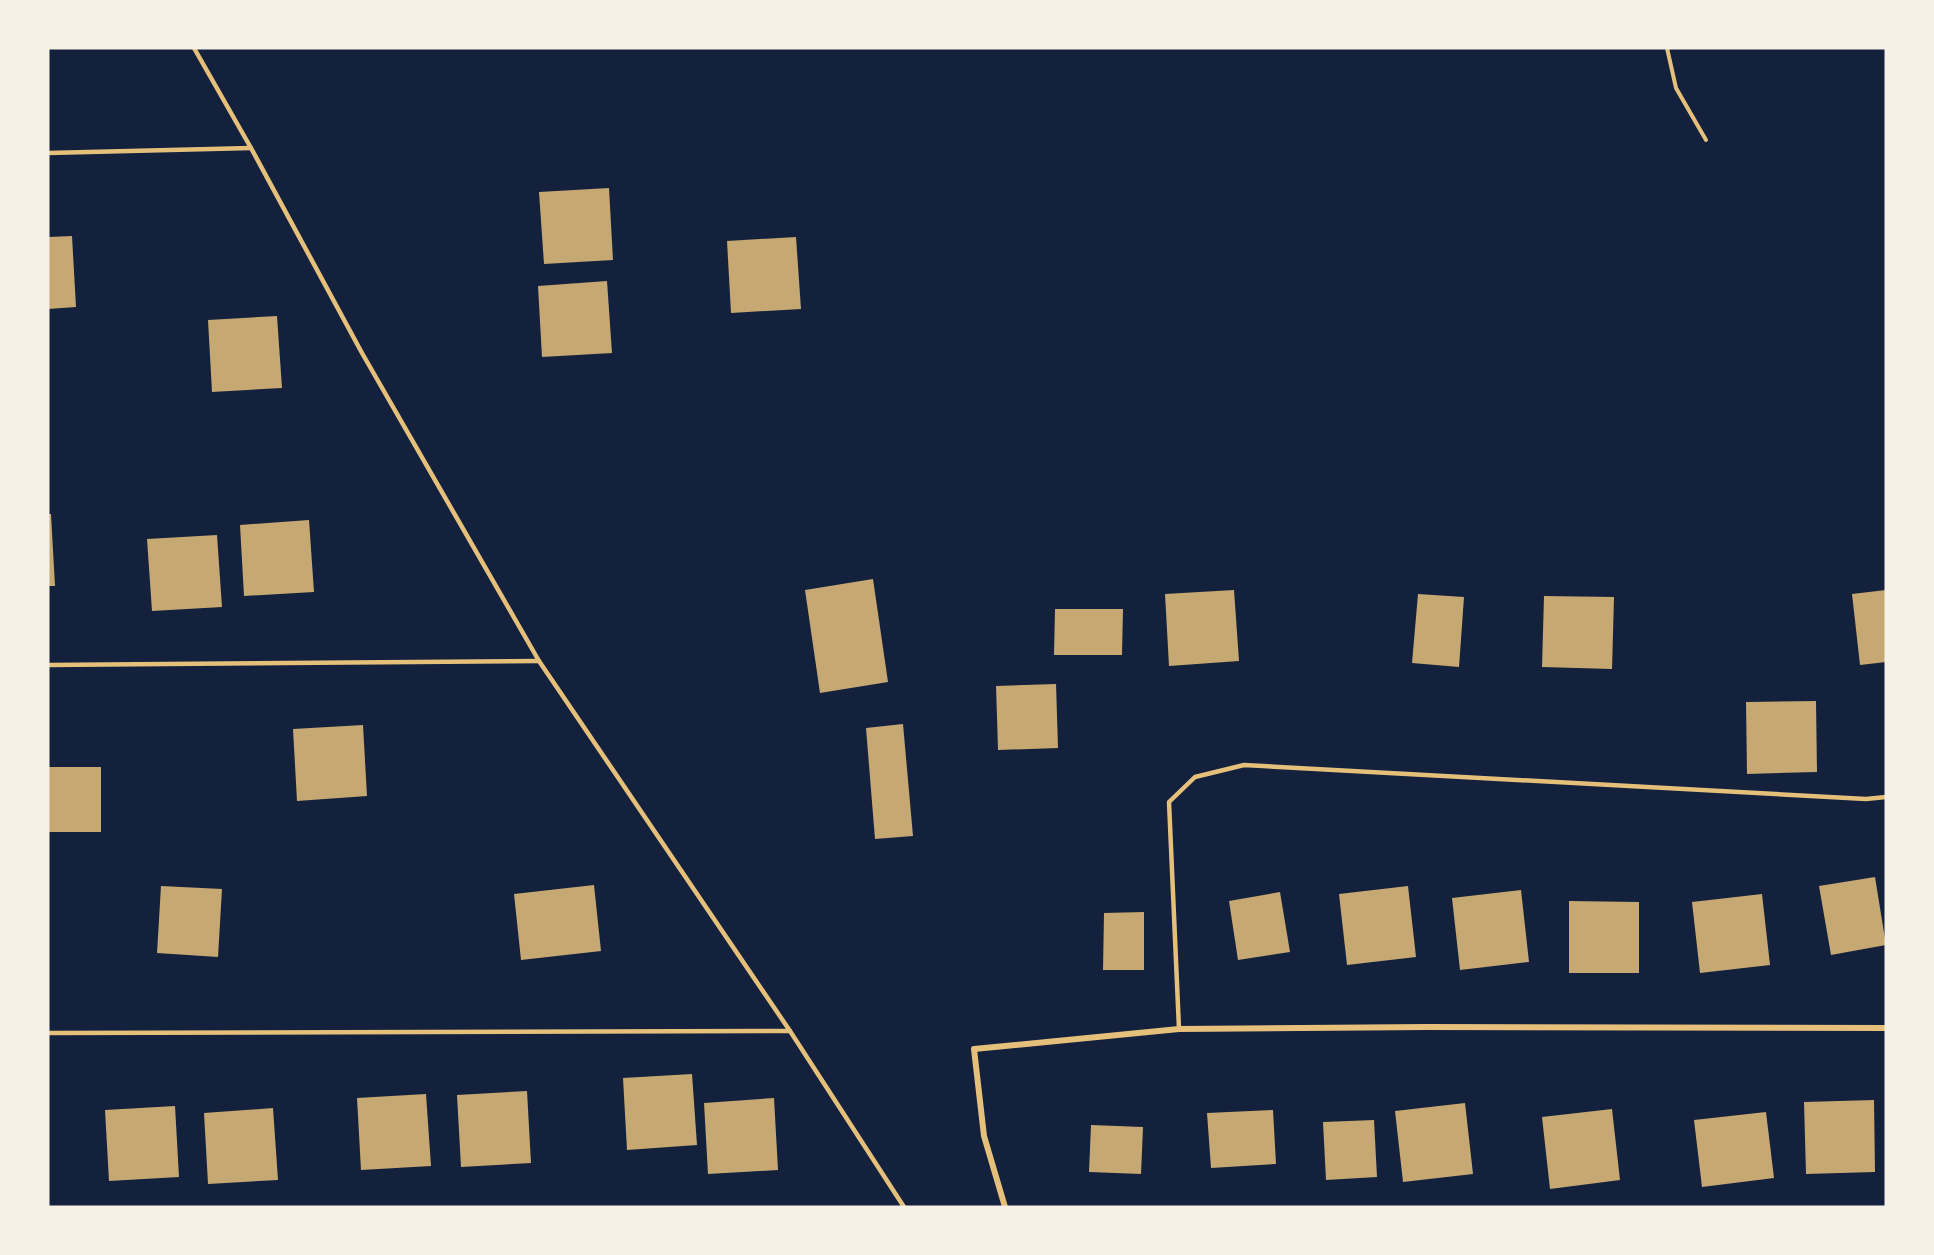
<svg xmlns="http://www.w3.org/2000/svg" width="1934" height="1255" viewBox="0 0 1934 1255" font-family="'Fira Sans Condensed',sans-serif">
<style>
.building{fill:#c6a872}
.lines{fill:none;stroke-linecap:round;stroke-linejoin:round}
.path{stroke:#e5c07b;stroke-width:4}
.service{stroke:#e5c07b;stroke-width:4.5}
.minor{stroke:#e5c07b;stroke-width:6}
</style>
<rect width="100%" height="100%" fill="#14213d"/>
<g class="building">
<path d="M 609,188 L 613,260 L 544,264 L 539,192 Z"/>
<path d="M 72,236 L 76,307 L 48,309 L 48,237 Z"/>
<path d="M 796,237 L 801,309 L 731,313 L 727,241 Z"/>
<path d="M 607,281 L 612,353 L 542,357 L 538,286 Z"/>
<path d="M 277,316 L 282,388 L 212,392 L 208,320 Z"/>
<path d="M 48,514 L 51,514 L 55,586 L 48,586 Z"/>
<path d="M 309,520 L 314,592 L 244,596 L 240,525 Z"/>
<path d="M 217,535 L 222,607 L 152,611 L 147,539 Z"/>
<path d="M 873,579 L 888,682 L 820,693 L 805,590 Z"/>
<path d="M 1234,590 L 1239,661 L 1169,666 L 1165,594 Z"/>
<path d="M 1886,590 L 1886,662 L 1860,665 L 1852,594 Z"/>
<path d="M 1418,594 L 1464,597 L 1459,667 L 1412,663 Z"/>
<path d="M 1544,596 L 1614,597 L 1612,669 L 1542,667 Z"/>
<path d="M 1055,609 L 1123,609 L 1122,655 L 1054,655 Z"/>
<path d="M 1056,684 L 1058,748 L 998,750 L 996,686 Z"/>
<path d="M 1816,701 L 1817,772 L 1747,774 L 1746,702 Z"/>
<path d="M 903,724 L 913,836 L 875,839 L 866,728 Z"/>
<path d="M 363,725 L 367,796 L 297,801 L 293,729 Z"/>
<rect x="48" y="767" width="53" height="65"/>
<path d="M 1875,877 L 1886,945 L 1831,955 L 1819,886 Z"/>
<path d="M 594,885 L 601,951 L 521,960 L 514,894 Z"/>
<path d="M 161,886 L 222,889 L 218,957 L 157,953 Z"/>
<path d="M 1408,886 L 1416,957 L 1347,965 L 1339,894 Z"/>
<path d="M 1521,890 L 1529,962 L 1460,970 L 1452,898 Z"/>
<path d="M 1280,892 L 1290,952 L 1238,960 L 1229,901 Z"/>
<path d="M 1762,894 L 1770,965 L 1700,973 L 1692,902 Z"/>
<path d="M 1569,901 L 1639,902 L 1639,973 L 1569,973 Z"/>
<path d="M 1144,912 L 1144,970 L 1103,970 L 1104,913 Z"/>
<path d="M 692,1074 L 697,1145 L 627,1150 L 623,1078 Z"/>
<path d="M 527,1091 L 531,1163 L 461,1167 L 457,1095 Z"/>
<path d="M 426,1094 L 431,1166 L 361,1170 L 357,1098 Z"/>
<path d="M 774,1098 L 778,1170 L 708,1174 L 704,1103 Z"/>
<path d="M 1874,1100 L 1875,1172 L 1806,1174 L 1804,1102 Z"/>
<path d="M 1465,1103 L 1473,1174 L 1403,1182 L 1395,1111 Z"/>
<path d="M 175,1106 L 179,1177 L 109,1181 L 105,1110 Z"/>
<path d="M 273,1108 L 278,1180 L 208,1184 L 204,1113 Z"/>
<path d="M 1612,1109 L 1620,1180 L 1550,1189 L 1542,1117 Z"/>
<path d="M 1273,1110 L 1276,1164 L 1211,1168 L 1207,1113 Z"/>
<path d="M 1766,1112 L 1774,1178 L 1702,1187 L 1694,1120 Z"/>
<path d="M 1374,1120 L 1377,1177 L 1326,1180 L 1323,1122 Z"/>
<path d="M 1091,1125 L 1143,1127 L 1141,1174 L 1089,1172 Z"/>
</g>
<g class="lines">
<path class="path" d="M 1667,48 L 1676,88 L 1706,140"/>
<g class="service">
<path d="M 194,48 L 251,148 L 362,353 L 539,661 L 790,1031 L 904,1207"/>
<path d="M 48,153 L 251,148"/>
<path d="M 48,665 L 539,661"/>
<path d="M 1179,1029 L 1169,802 L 1195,777 L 1244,765 L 1866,799 L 1886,797"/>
<path d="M 48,1033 L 790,1031"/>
</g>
<path class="minor" d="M 1005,1207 L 984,1136 L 974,1049 L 1179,1029 L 1426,1027 L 1886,1028"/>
</g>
<rect width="1934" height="1255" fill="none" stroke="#f6f1e7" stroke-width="99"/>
</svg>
